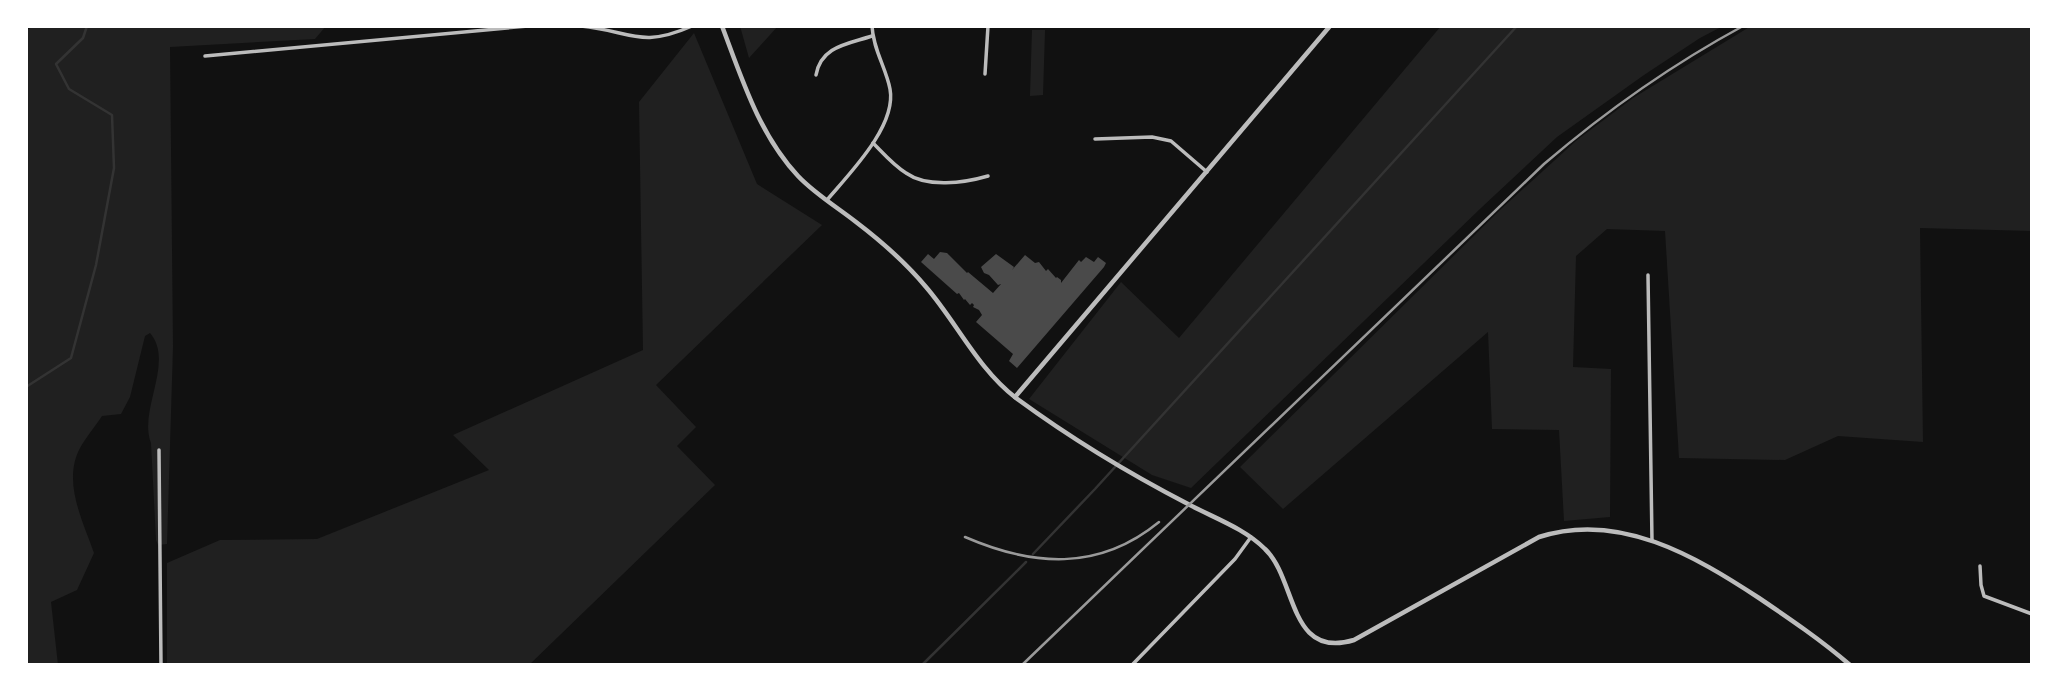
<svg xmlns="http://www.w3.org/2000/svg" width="2058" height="691" viewBox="0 0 2058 691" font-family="Mulish,sans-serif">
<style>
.green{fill:#202020}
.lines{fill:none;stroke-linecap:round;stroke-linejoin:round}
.stream{stroke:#333;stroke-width:2.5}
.building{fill:#4a4a4a}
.minor{stroke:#bcbcbc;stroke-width:3.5}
.tertiary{stroke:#bcbcbc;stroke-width:4.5}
.rail{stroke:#9a9a9a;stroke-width:2.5}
</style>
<rect width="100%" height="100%" fill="#111"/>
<g class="green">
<path d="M 33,26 L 326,26 L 315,39 L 170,47 L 173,347 L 167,544 L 158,545 L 156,540 L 151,443 C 138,410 175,362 150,333 L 145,336 L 130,397 L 121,414 L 102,416 C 95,427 86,437 80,448 C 62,482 83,521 94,553 L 77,590 L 51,602 L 58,665 L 26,665 L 26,31 Z"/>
<path d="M 740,26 L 778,26 L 749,58 Z"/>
<path d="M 1441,26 L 1723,26 L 1700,38 L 1644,75 L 1557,137 L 1482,207 L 1191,488 L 1152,475 L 1029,399 L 1121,282 L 1179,338 Z"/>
<path d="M 1751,26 L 2032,26 L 2032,231 L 1920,228 L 1923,442 L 1838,436 L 1785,460 L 1679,458 L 1665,231 L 1607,229 L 1576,256 L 1573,367 L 1611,369 L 1610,517 L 1564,521 L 1559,430 L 1492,429 L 1488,332 L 1283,509 L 1240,467 L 1500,210 L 1577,140 L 1633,98 Z"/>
<path d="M 1032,30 L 1045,30 L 1043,95 L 1030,96 Z"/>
<path d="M 694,33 L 757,184 L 822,225 L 656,385 L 696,427 L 677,446 L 715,485 L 529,665 L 167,665 L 167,563 L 220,540 L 317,539 L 489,470 L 453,435 L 643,350 L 639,102 Z"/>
</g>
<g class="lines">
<g class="stream">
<path d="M 26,387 L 71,358 L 96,265 L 114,168 L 112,115 L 69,89 L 56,64 L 83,38 L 87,26"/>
<path d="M 1033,554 L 1095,489 L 1517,26"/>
<path d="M 922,665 L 1026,562"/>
</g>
</g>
<path class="building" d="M 940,252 L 947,253 L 967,273 L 968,272 L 993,293 L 1001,284 L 998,285 L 989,275 L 984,273 L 981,267 L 996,254 L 1014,267 L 1012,270 L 1025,255 L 1035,263 L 1039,262 L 1046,271 L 1048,269 L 1056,278 L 1057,277 L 1061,280 L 1061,283 L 1079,260 L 1081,262 L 1086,257 L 1094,262 L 1098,257 L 1106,263 L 1104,267 L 1017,368 L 1009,361 L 1013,354 L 976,322 L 982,315 L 979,310 L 973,307 L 974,305 L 972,303 L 970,305 L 965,299 L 964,300 L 959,293 L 957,294 L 921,262 L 928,254 L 934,259 Z"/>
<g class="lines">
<g class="minor">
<path d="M 581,26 C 631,31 640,49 692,26"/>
<path d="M 205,56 L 528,26"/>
<path d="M 985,74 L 988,26"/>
<path d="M 816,75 C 821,46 848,44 872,36"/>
<path d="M 1095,139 L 1152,137 L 1171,141 L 1207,172"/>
<path d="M 873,143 C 883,153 893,165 906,173 C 927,188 964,183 988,176"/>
<path d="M 827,200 C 849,174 897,126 890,89 C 886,68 873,49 872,26"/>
<path d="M 1648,275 L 1652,541"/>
<path d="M 159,450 L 161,665"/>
<path d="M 1980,566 L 1981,585 L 1984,596 L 2032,614"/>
<path d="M 1132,665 L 1235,559 L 1251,537"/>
</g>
<g class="tertiary">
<path d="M 722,26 C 742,79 759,134 798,176 C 815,194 837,207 856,222 C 881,241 906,263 926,287 C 957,323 978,369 1016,398 C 1069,437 1130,474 1188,504 C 1214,518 1244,528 1265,549 C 1297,579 1288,660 1354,640 L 1539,537 C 1619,511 1695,556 1759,598 C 1790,619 1821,640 1850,665"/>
<path d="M 1015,397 L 1330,26"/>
</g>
<g class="rail">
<path d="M 965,537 C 1032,566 1098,572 1159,522"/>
<path d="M 1022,665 L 1544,164 C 1606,111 1671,65 1743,26"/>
</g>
</g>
<rect width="2058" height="691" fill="none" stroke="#ffffff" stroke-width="56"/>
</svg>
